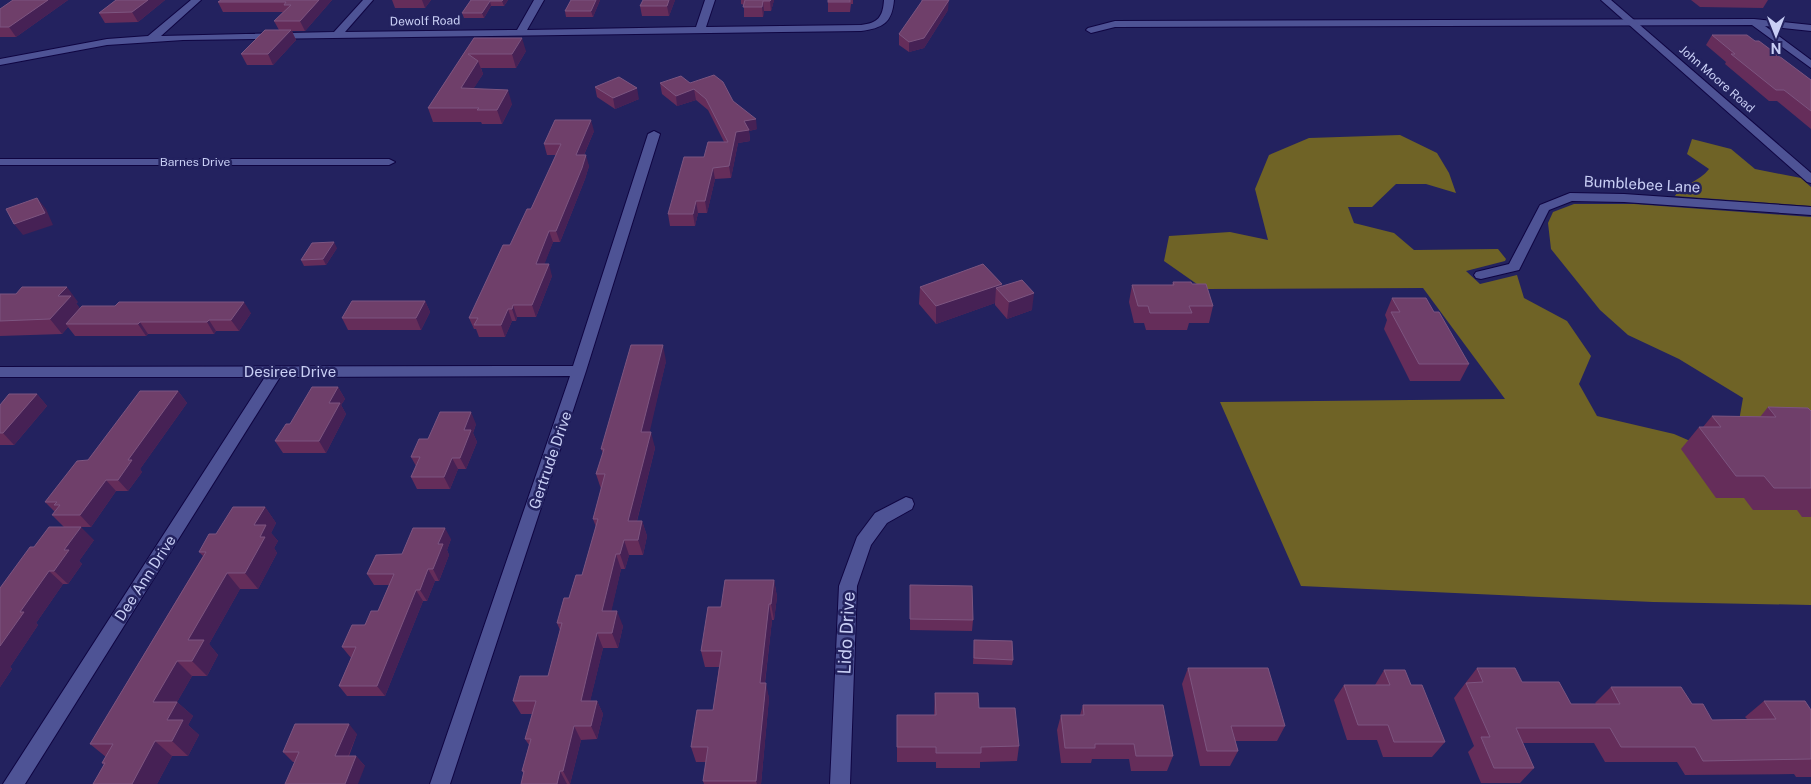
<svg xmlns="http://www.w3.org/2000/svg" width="1811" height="784" viewBox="0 0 1811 784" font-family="'Public Sans',sans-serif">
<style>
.forest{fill:#6f6326}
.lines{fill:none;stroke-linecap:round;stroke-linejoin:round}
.street-casing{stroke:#0f0542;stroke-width:2}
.secondary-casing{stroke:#0f0542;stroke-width:2}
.street{fill:#4e5395;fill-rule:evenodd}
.secondary{fill:#4e5395;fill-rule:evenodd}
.wall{fill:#652d5a}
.shaded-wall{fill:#462155}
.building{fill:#6f3f6a;stroke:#7d5580}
.labels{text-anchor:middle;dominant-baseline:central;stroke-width:5;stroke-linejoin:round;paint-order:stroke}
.far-street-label{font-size:12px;fill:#c9cff5;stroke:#23225f}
.street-label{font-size:15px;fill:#c9cff5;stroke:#23225f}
.near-street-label{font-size:18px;fill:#c9cff5;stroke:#23225f}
</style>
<rect width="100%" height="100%" fill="#23225f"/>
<g class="forest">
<path d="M 1400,135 L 1437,153 L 1449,173 L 1456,193 L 1426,184 L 1396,184 L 1372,207 L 1348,207 L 1354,223 L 1394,233 L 1414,250 L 1498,249 L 1506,259 L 1505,261 L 1466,271 L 1480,284 L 1517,275 L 1524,298 L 1567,321 L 1591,356 L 1579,384 L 1597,416 L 1674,434 L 1711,450 L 1736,438 L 1743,398 L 1679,359 L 1628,335 L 1600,310 L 1551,249 L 1548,223 L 1553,212 L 1574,204 L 1634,204 L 1811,217 L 1811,605 L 1653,602 L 1301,586 L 1220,402 L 1505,399 L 1423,288 L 1204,289 L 1164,261 L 1169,236 L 1230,232 L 1268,240 L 1255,189 L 1269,155 L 1309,138 Z"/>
<path d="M 1692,139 L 1731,149 L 1755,169 L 1801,178 L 1811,187 L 1811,206 L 1675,196 C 1683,184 1699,182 1709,169 L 1687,154 Z"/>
</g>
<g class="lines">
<g class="street-casing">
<g id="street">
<path d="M 191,0 L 201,0 L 161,36 L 334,32 L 363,0 L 373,0 L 345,32 L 517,30 L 534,0 L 544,0 L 527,30 L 696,27 L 705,0 L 715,0 L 706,27 L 861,25 C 878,23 883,17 884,0 L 894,0 C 892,23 883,28 861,31 L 183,40 L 107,45 L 0,65 L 0,59 L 107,39 L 148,36 Z"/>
<path d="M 1754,19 L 1811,25 L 1811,31 L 1765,26 L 1811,60 L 1811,68 L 1752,25 L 1115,27 L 1091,33 L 1086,30 L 1088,28 L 1115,21 Z"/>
<path d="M 654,131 L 660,134 L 586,371 L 450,784 L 430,784 L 570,376 L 280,377 L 25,784 L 3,784 L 265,377 L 0,377 L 0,367 L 573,366 L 648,134 Z"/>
<path d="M 0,159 L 389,159 L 395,162 L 389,165 L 0,165 Z"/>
<path d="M 1570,193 L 1624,194 L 1811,207 L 1811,215 L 1624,202 L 1572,201 L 1549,210 L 1519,270 L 1481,279 L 1476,278 L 1474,275 L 1476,272 L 1509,264 L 1540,205 Z"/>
<path d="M 906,497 L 912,499 L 914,504 L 912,509 L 887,523 L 871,545 L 857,586 L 850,784 L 830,784 L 839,586 L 857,537 L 875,513 Z"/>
</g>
</g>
<g class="secondary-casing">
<path id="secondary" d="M 1601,0 L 1611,0 L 1811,173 L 1811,183 L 1807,182 Z"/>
</g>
<use href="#street" class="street"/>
<use href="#secondary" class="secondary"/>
</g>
<g class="wall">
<path d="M 13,0 L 68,0 L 16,37 L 0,37 L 0,9 Z"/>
<path d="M 116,0 L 165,0 L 138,22 L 105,23 L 99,13 Z"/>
<path d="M 220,0 L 332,0 L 305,31 L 292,31 L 296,40 L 273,65 L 247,65 L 241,54 L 279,30 L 274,21 L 283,12 L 223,12 L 218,2 Z"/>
<path d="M 392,0 L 431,0 L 425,8 L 395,8 Z"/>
<path d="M 471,0 L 508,0 L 504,6 L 491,6 L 484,18 L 464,18 L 462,13 Z"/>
<path d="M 571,0 L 600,0 L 593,17 L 566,17 L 565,11 Z"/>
<path d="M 675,0 L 669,16 L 642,16 L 640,6 Z"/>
<path d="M 741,0 L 774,0 L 771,11 L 764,11 L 763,17 L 744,17 L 744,5 L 741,4 Z"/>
<path d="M 828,0 L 853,0 L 853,4 L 851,4 L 850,12 L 828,12 Z"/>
<path d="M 1691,0 L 1768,0 L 1763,8 L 1700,7 Z"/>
<path d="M 948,10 L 924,48 L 909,52 L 899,45 L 899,34 Z"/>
<path d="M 1712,35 L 1755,41 L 1811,80 L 1811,129 L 1777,101 L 1769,101 L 1725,64 L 1726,62 L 1706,45 Z"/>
<path d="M 474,38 L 526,51 L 516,68 L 481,68 L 483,74 L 473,89 L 512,104 L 502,124 L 482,124 L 481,122 L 433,122 L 428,108 Z"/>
<path d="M 660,83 L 690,83 L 733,101 L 757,129 L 749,131 L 750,141 L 738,143 L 731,178 L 715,179 L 707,213 L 698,213 L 695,226 L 670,226 L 668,214 L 704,157 L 724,142 L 708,110 L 696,100 L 677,106 L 662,94 Z"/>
<path d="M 595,87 L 639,99 L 615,109 L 597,97 Z"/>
<path d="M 594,131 L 584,155 L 589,166 L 585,179 L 560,242 L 553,242 L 544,264 L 552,276 L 536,317 L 517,317 L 516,321 L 512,321 L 505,337 L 479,337 L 476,329 L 474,329 L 469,318 L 531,209 L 556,155 L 547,155 L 544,144 Z"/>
<path d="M 337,248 L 326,265 L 304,266 L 301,260 Z"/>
<path d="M 1173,282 L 1213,306 L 1209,323 L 1189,323 L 1187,330 L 1146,330 L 1144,323 L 1134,323 L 1129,302 L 1132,285 L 1172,285 Z"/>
<path d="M 1002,284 L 1001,287 L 1032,310 L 1007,319 L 995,305 L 995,303 L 936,324 L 919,304 L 920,287 Z"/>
<path d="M 0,294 L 78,302 L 76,303 L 80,309 L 251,313 L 239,331 L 216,331 L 214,334 L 148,334 L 146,336 L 75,336 L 68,327 L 62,334 L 0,336 Z"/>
<path d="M 1392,298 L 1434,312 L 1469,364 L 1460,381 L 1410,381 L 1384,329 L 1387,320 L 1385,315 Z"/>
<path d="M 425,301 L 430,312 L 421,330 L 348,330 L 342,318 Z"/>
<path d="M 666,361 L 649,432 L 655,448 L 637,521 L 642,521 L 647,536 L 643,555 L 629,555 L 625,569 L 621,569 L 611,611 L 623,626 L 618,648 L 603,648 L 590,701 L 597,701 L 603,714 L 597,739 L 581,740 L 570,784 L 521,784 L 524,774 L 522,771 L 529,745 L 525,739 L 532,714 L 521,714 L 513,701 L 548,676 L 560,630 L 557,623 L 569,598 L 582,575 L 596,527 L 593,519 L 601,489 L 596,474 L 603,453 L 601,449 Z"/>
<path d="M 338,387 L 345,399 L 341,405 L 346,414 L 326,453 L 283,453 L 275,441 L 290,424 Z"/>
<path d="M 178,391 L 187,403 L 140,469 L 142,472 L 128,491 L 116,491 L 91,527 L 64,527 L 52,515 L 55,512 L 45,502 L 88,460 Z"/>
<path d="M 37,394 L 47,406 L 14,445 L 0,445 L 0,405 Z"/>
<path d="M 1768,407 L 1811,411 L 1811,517 L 1802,517 L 1797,510 L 1753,510 L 1744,498 L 1716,498 L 1681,449 L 1699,427 L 1703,427 L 1712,416 L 1760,417 Z"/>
<path d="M 476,424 L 473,433 L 477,442 L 466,469 L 458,469 L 450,489 L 417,489 L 411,477 L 416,466 L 411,457 L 428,439 Z"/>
<path d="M 265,507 L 276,523 L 271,533 L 278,541 L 274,548 L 277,553 L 258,589 L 240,589 L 209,644 L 218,655 L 207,676 L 192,676 L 177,702 L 193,716 L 188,725 L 199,735 L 188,756 L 172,756 L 157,784 L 93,784 L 104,765 L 102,763 L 106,757 L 90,744 L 203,556 L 199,552 L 216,534 Z"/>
<path d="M 451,539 L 447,550 L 449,555 L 439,581 L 435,581 L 427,601 L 423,601 L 385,696 L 347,696 L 339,686 L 351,658 L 342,647 L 378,611 L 389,585 L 374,585 L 367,574 L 402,554 Z"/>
<path d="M 94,540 L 79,561 L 82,564 L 68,584 L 63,584 L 36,623 L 38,625 L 10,667 L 12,669 L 0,687 L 0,588 L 34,547 Z"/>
<path d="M 774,580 L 777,597 L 774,620 L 772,620 L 765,683 L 769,698 L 761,784 L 704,784 L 703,781 L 706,762 L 696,762 L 691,747 L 713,710 L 719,667 L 705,667 L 701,651 L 721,607 Z"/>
<path d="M 910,585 L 973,620 L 972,631 L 910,630 Z"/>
<path d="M 974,640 L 1013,660 L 1012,665 L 973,664 Z"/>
<path d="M 1188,668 L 1285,726 L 1277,741 L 1235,741 L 1238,751 L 1230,766 L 1200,766 L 1182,684 Z"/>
<path d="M 1477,668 L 1522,682 L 1571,704 L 1596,704 L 1595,703 L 1611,687 L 1692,704 L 1712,720 L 1747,719 L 1745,717 L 1764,701 L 1811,710 L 1811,777 L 1796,777 L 1794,774 L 1685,775 L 1677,762 L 1605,762 L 1594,743 L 1523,743 L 1534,768 L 1520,783 L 1481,783 L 1468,752 L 1474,746 L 1454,698 Z"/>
<path d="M 1384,670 L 1411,685 L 1445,742 L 1432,757 L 1383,757 L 1377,740 L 1347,740 L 1334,700 L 1344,685 L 1375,685 Z"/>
<path d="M 935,693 L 979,708 L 1019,746 L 1017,761 L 980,762 L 980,768 L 936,768 L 936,762 L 897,762 L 897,715 L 934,715 Z"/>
<path d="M 1083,705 L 1173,756 L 1167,771 L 1131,771 L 1129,759 L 1092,759 L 1091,763 L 1061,763 L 1057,730 L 1061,715 L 1080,715 Z"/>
<path d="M 357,734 L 349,756 L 356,756 L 365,766 L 293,762 L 283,752 Z"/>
</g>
<g class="shaded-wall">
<path d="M 48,0 L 68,0 L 16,37 L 9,27 Z"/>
<path d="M 148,0 L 165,0 L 138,22 L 132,12 Z"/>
<path d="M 319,0 L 332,0 L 305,31 L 300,21 Z"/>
<path d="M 422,0 L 431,0 L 425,8 Z"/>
<path d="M 503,0 L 508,0 L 504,6 L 502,1 Z"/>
<path d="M 596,0 L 600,0 L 593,17 L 591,11 Z"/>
<path d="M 669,0 L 675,0 L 669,16 L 667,6 Z"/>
<path d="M 771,0 L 774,0 L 771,11 L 770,1 Z"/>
<path d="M 949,0 L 948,10 L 924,48 L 909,52 L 909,42 Z"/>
<path d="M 490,1 L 491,6 L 484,18 L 482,13 Z"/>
<path d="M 763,1 L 764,11 L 763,17 L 762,7 Z"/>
<path d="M 291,30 L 296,40 L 273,65 L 268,54 Z"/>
<path d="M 522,38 L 526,51 L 516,68 L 512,54 Z"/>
<path d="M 478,61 L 483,74 L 465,102 L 461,88 Z"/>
<path d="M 637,88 L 639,99 L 615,109 L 613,98 Z"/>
<path d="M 694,89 L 696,100 L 677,106 L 676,96 Z"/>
<path d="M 508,90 L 512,104 L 502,124 L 497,110 Z"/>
<path d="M 756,119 L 757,129 L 749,131 L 750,141 L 738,143 L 731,178 L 729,166 L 736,132 L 744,121 Z"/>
<path d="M 591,120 L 594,131 L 579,166 L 576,155 Z"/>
<path d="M 586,155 L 589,166 L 585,179 L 560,242 L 556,231 Z"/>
<path d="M 713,168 L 715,179 L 707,213 L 705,201 Z"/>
<path d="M 37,198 L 46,209 L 53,225 L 23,235 L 14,224 Z"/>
<path d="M 696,201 L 698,213 L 695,226 L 693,214 Z"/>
<path d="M 549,231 L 553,242 L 540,276 L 536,264 Z"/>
<path d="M 334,242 L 337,248 L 326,265 L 323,259 Z"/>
<path d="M 549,264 L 552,276 L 536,317 L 532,305 Z"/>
<path d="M 1002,284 L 1001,293 L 996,288 L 995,303 L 936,324 L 936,306 Z"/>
<path d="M 67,287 L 78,302 L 76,303 L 82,311 L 66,324 L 68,327 L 62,334 L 50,319 L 58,296 Z"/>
<path d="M 1034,293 L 1032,310 L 1007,319 L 1009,302 Z"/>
<path d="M 425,301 L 430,312 L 421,330 L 416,318 Z"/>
<path d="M 244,302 L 251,313 L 239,331 L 231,320 Z"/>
<path d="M 513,305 L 517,317 L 516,321 L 512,309 Z"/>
<path d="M 508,309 L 512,321 L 505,337 L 501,325 Z"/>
<path d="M 209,320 L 216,331 L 214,334 L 207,322 Z"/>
<path d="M 140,322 L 148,334 L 146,336 L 138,324 Z"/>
<path d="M 663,345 L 666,361 L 646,448 L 641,432 Z"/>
<path d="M 338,387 L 345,399 L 341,405 L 346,414 L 326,453 L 319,441 L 329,403 Z"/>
<path d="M 178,391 L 187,403 L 140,469 L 142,472 L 128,491 L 118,480 L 128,460 Z"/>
<path d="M 37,394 L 47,406 L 14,445 L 3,433 Z"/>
<path d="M 471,412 L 476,424 L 473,433 L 477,442 L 466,469 L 460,458 L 464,430 Z"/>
<path d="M 651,432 L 655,448 L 633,536 L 628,521 Z"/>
<path d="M 452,458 L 458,469 L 450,489 L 444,477 Z"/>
<path d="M 106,480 L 116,491 L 91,527 L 80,515 Z"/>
<path d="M 265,507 L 276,523 L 271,533 L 278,541 L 274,548 L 277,553 L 258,589 L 245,573 L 260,537 L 254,525 Z"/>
<path d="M 642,521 L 647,536 L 643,555 L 638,540 Z"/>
<path d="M 81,527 L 94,540 L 79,561 L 82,564 L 68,584 L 54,571 L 64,550 Z"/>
<path d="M 445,528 L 451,539 L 447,550 L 449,555 L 439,581 L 433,569 L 438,544 Z"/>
<path d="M 624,540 L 629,555 L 625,569 L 620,554 Z"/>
<path d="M 616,554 L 621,569 L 608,626 L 602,611 Z"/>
<path d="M 428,569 L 435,581 L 427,601 L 420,590 Z"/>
<path d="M 49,571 L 63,584 L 36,623 L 38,625 L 10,667 L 12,669 L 0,687 L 0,646 L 20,612 Z"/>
<path d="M 227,573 L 240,589 L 209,644 L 218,655 L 207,676 L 192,661 L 188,640 Z"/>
<path d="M 774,580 L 777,597 L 774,620 L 771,604 Z"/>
<path d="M 416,590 L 423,601 L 385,696 L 377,686 Z"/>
<path d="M 769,604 L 772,620 L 763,698 L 760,683 Z"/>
<path d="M 617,611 L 623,626 L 618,648 L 612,633 Z"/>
<path d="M 597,633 L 603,648 L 587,714 L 581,701 Z"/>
<path d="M 177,661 L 192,676 L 177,702 L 193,716 L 188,725 L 199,735 L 188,756 L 172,741 L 167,720 L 153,702 Z"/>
<path d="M 766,683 L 769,698 L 761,784 L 757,784 L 756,781 Z"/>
<path d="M 597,701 L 603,714 L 597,739 L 591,726 Z"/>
<path d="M 349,724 L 357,734 L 344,766 L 335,756 Z"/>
<path d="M 574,726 L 581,740 L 570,784 L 563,771 Z"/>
<path d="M 155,741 L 172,756 L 157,784 L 132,784 Z"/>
<path d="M 356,756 L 365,766 L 358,784 L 345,784 Z"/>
<path d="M 560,771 L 567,784 L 557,784 Z"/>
</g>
<g class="building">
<path d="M 13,0 L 48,0 L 9,27 L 0,27 L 0,9 Z"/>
<path d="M 116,0 L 148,0 L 132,12 L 99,13 Z"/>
<path d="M 221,0 L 319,0 L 300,21 L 274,21 L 291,5 L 284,5 L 286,2 L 218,2 Z"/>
<path d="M 471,0 L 503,0 L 502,1 L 490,1 L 482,13 L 462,13 Z"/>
<path d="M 571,0 L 596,0 L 591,11 L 565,11 Z"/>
<path d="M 643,0 L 669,0 L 667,6 L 640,6 Z"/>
<path d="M 745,0 L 771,0 L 770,1 L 763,1 L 762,7 L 743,7 Z"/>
<rect x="828" y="0" width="22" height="2"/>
<path d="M 922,0 L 949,0 L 924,38 L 909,42 L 899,34 L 922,1 Z"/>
<path d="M 265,30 L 291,30 L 268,54 L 241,54 Z"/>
<path d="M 1712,35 L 1747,35 L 1755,41 L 1759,41 L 1811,80 L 1811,111 L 1784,90 L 1776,90 L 1731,54 L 1735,54 Z"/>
<path d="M 474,38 L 522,38 L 512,54 L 468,54 L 478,61 L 461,88 L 508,90 L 497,110 L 477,110 L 479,108 L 428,108 Z"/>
<path d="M 714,75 L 723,82 L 733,101 L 756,119 L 744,121 L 749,130 L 736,132 L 729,166 L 713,168 L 705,201 L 696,201 L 693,214 L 668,214 L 684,157 L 704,157 L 708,142 L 728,142 L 706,99 L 694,89 L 676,96 L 660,83 L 681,76 L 690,83 Z"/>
<path d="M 619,77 L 637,88 L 613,98 L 595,87 Z"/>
<path d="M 555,120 L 591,120 L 576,155 L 586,155 L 582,168 L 556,231 L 549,231 L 536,264 L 549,264 L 532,305 L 513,305 L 512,309 L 508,309 L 501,325 L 474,325 L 478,318 L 469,318 L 503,245 L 510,245 L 527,209 L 531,209 L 561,144 L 544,144 Z"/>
<path d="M 37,198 L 45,213 L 14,224 L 6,209 Z"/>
<path d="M 334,242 L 323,259 L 301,260 L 312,243 Z"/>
<path d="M 983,264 L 1002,284 L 936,306 L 920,287 Z"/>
<path d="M 1022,280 L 1034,293 L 1009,302 L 996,288 Z"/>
<path d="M 1173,282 L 1191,282 L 1192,284 L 1206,284 L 1213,306 L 1189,306 L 1192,313 L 1150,313 L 1148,306 L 1138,306 L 1132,285 L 1174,285 Z"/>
<path d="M 22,287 L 67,287 L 58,296 L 71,296 L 50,319 L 0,321 L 0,294 L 16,294 Z"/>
<path d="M 1392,298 L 1426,298 L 1434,312 L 1439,312 L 1469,364 L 1419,364 L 1391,312 L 1400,312 Z"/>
<path d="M 352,301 L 425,301 L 416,318 L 342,318 Z"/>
<path d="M 119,302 L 244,302 L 231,320 L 209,320 L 207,322 L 140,322 L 138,324 L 66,324 L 82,306 L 115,306 Z"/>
<path d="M 631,345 L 663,345 L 641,432 L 651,432 L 628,521 L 642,521 L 638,540 L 624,540 L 620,554 L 616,554 L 602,611 L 617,611 L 612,633 L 597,633 L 581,701 L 597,701 L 591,726 L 574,726 L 563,771 L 560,771 L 557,784 L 521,784 L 524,771 L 522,771 L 531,739 L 525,739 L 536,701 L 513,701 L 520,676 L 548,676 L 562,623 L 557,623 L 564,598 L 569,598 L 576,575 L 582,575 L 598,519 L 593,519 L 605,474 L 596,474 L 604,449 L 601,449 Z"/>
<path d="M 312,387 L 338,387 L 329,403 L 340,403 L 319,441 L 275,441 L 286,424 L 290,424 Z"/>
<path d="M 140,391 L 178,391 L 128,460 L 132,460 L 118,480 L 106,480 L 80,515 L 52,515 L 60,505 L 54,505 L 57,502 L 45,502 L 77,461 L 88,460 Z"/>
<path d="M 9,394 L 37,394 L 3,433 L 0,433 L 0,405 Z"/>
<path d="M 1768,407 L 1808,408 L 1811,411 L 1811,488 L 1774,488 L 1764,476 L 1736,476 L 1699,427 L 1721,427 L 1712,416 L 1776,417 Z"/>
<path d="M 440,412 L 471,412 L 464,430 L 471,430 L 460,458 L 452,458 L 444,477 L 411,477 L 420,457 L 411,457 L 419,439 L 428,439 Z"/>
<path d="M 233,507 L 265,507 L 254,525 L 266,525 L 260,537 L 265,537 L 245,573 L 227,573 L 188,640 L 204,640 L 192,661 L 177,661 L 153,702 L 177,702 L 167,720 L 183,720 L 172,741 L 155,741 L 132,784 L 93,784 L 105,763 L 102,763 L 113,744 L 90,744 L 206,552 L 199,552 L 209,534 L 216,534 Z"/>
<path d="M 49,527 L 81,527 L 64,550 L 69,550 L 54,571 L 49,571 L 20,612 L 24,612 L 0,646 L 0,588 L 30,547 L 34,547 Z"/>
<path d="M 413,528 L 445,528 L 438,544 L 443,544 L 433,569 L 428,569 L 420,590 L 416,590 L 377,686 L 339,686 L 356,647 L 342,647 L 352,625 L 365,625 L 371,611 L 378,611 L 394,574 L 367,574 L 376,555 L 402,554 Z"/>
<path d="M 725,580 L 774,580 L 771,604 L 769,604 L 760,683 L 766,683 L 756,781 L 703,781 L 708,747 L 691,747 L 697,710 L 713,710 L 722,651 L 701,651 L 708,607 L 721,607 Z"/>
<path d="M 910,585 L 972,586 L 973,620 L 910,619 Z"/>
<path d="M 974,640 L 1012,641 L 1013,660 L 974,658 Z"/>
<path d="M 1188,668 L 1268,668 L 1285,726 L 1231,726 L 1238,751 L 1207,751 Z"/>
<path d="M 1477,668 L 1515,668 L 1522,682 L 1559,682 L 1571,704 L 1620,704 L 1611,687 L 1681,687 L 1692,704 L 1703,704 L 1712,720 L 1776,719 L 1764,701 L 1805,701 L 1811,710 L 1811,759 L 1703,761 L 1695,747 L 1621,747 L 1610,728 L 1516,728 L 1534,768 L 1494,768 L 1481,737 L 1490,737 L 1466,683 L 1483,682 Z"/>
<path d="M 1384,670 L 1405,670 L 1411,685 L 1422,685 L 1445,742 L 1394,742 L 1388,725 L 1358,725 L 1344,685 L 1390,685 Z"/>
<path d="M 935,693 L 978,693 L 979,708 L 1015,708 L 1019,746 L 981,747 L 981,753 L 936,753 L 936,747 L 897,747 L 897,715 L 936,715 Z"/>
<path d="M 1083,705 L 1163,705 L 1173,756 L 1136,756 L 1134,744 L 1095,744 L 1095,748 L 1065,748 L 1061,715 L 1084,715 Z"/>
<path d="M 295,724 L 349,724 L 335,756 L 356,756 L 345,784 L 285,784 L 299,752 L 283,752 Z"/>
</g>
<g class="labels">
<g class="far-street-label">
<text transform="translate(425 21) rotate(-1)">Dewolf Road</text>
<text transform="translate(1717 79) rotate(41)">John Moore Road</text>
<text x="195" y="162">Barnes Drive</text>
</g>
<g class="street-label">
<text transform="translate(1642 184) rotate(3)">Bumblebee Lane</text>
<text x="290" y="371">Desiree Drive</text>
<text transform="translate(550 460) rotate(-71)">Gertrude Drive</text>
<text transform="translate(145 578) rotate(-57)">Dee Ann Drive</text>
</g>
<g class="near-street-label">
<text transform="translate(846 633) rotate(-87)">Lido Drive</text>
</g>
</g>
<g transform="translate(1776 35) rotate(180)" stroke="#23225f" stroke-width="4" paint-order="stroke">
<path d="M0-4L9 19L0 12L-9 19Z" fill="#c9cff5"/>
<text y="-8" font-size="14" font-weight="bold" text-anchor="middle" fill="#c9cff5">N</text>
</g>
</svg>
